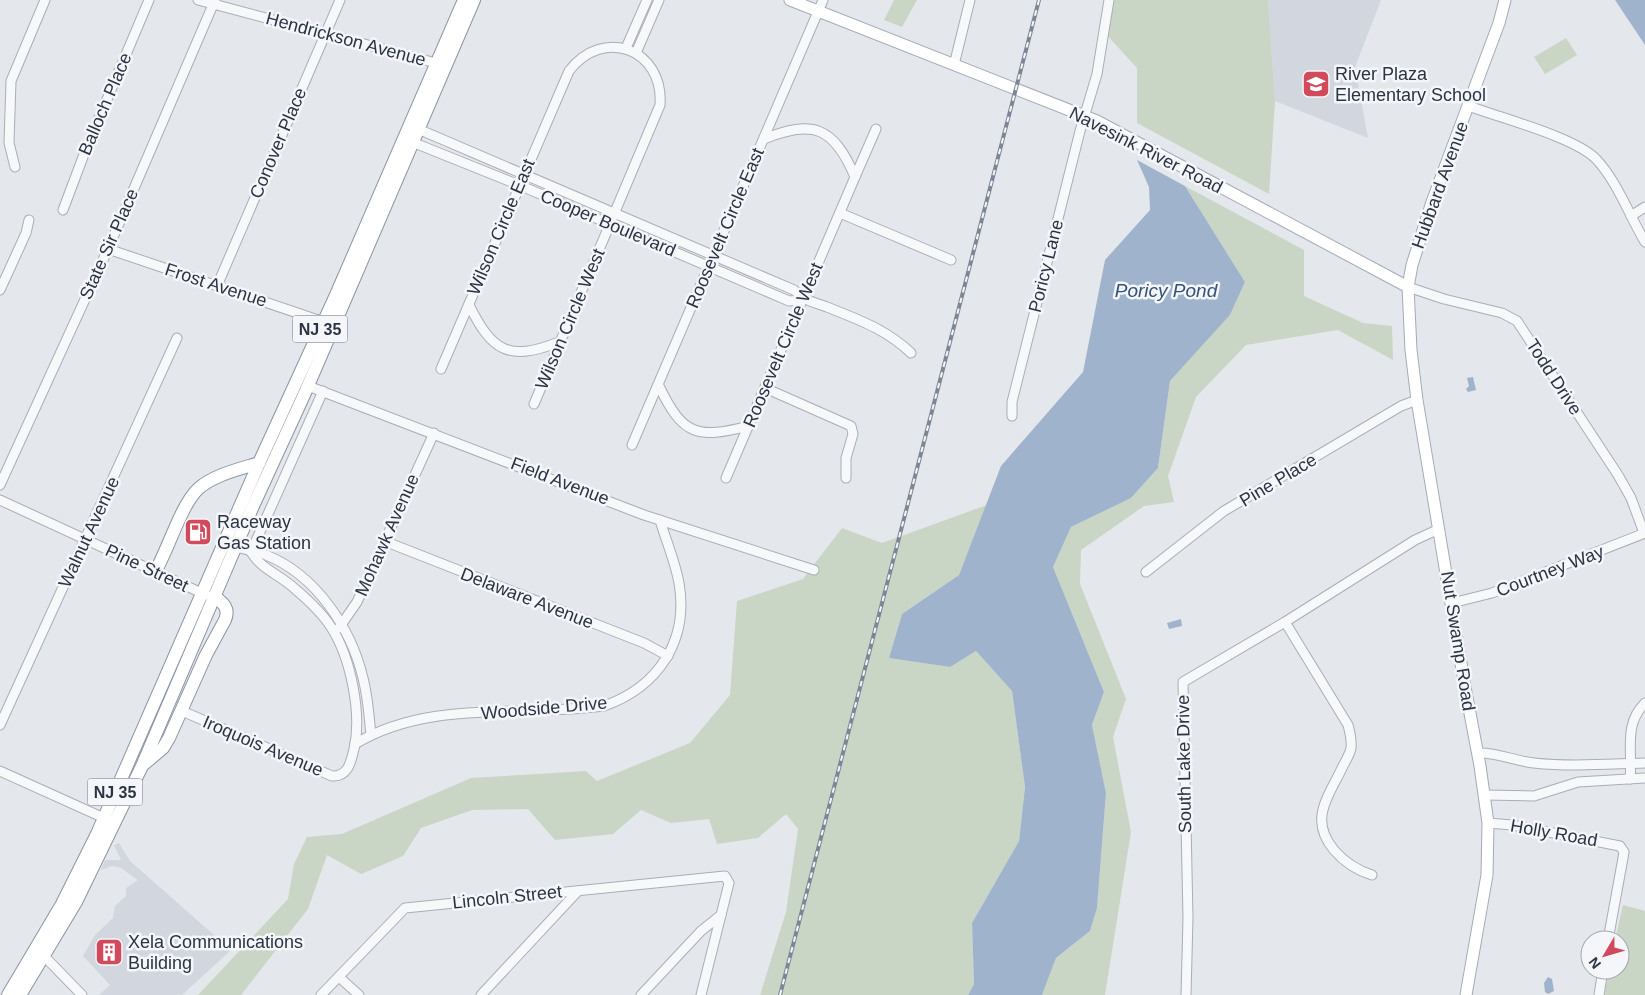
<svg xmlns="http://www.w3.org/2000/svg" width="1645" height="995" viewBox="0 0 1645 995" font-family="Helvetica,sans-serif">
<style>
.built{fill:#d2d6de}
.green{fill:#c9d6c5}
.water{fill:#9fb4cc}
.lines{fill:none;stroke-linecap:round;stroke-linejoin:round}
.minor-casing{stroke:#a9aeb7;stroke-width:11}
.major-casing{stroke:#a3abb8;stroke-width:13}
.highway-casing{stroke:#8b94a3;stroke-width:14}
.minor{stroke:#f7f8fa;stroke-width:9}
.major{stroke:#fff;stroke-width:11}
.highway{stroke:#fff;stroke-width:12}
.rail-casing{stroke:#7d8696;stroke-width:4}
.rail{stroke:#f4f6f9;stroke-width:2;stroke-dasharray:5.5;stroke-linecap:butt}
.labels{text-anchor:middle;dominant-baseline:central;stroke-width:5;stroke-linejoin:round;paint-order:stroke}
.shield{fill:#f4f6f9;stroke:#676e7b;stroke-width:1}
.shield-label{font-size:16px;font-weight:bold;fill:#2b3445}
.street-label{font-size:18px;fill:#2b3445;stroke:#f4f6f9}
.poi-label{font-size:18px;fill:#2b3445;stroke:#f4f6f9;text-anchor:start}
.water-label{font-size:19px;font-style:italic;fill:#34527a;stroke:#f4f6f9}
</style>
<rect width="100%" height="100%" fill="#e4e7ec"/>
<g class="built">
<path d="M 1268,0 L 1381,0 L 1355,67 L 1368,138 L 1275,101 Z"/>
<path d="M 119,843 L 130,861 L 231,950 L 182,995 L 99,995 L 110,985 L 83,956 L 95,935 L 113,918 L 115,906 L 126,896 L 126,888 L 138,880 L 121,868 L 112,866 L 101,870 L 105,860 L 121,860 L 114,845 Z"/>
</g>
<g class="green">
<path d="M 894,0 L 917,0 L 902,27 L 884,20 Z"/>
<path d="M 1107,0 L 1268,0 L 1275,101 L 1269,194 L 1137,123 L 1137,68 L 1105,33 Z"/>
<path d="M 1566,38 L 1577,55 L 1545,74 L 1534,57 Z"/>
<path d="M 1185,186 L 1304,250 L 1304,296 L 1363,323 L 1392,326 L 1393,360 L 1338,330 L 1246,345 L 1196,397 L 1168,476 L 1174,502 L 1144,506 L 1081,550 L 1080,584 L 1126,699 L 1113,737 L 1131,832 L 1105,995 L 1042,995 L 1056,958 L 1090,931 L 1097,908 L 1106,793 L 1092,725 L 1104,692 L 1053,567 L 1071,527 L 1131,498 L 1158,468 L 1170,381 L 1230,315 L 1245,282 Z"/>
<path d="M 987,505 L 959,575 L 902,614 L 889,658 L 950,667 L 976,651 L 1012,691 L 1025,787 L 1019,841 L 972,923 L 974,984 L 968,995 L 760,995 L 786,912 L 798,829 L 786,814 L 758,838 L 717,844 L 709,819 L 671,823 L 641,810 L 613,834 L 555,840 L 528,809 L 472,810 L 421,828 L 403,856 L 361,874 L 327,855 L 308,909 L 241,995 L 198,995 L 288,899 L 294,864 L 307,837 L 342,834 L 471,778 L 586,771 L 597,781 L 690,743 L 730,695 L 737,601 L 803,579 L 842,528 L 882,543 Z"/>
<path d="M 1623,905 L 1645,911 L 1645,995 L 1604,995 L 1609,970 L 1620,970 L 1620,940 L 1615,940 Z"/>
</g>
<g class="water">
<path d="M 1615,0 L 1645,0 L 1645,45 Z"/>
<path d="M 1137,160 L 1185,186 L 1245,282 L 1230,315 L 1170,381 L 1158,468 L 1131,498 L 1071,527 L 1053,567 L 1104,692 L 1092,725 L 1106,793 L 1097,908 L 1090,931 L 1056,958 L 1042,995 L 968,995 L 974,984 L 972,923 L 1019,841 L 1025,787 L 1012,691 L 976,651 L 950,667 L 889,658 L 902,614 L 959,575 L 1001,466 L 1083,372 L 1105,260 L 1150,210 L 1149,187 Z"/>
<path d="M 1473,377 L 1476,390 L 1468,392 L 1466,389 L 1469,386 L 1467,378 Z"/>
<path d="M 1181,619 L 1182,626 L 1169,629 L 1167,623 Z"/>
<path d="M 1548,977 L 1552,979 L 1554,991 L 1548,994 L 1545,992 L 1544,983 Z"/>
</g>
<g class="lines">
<g class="minor-casing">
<g id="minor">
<path d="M 198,0 L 436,63"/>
<path d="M 626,48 L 647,0"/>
<path d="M 636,53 L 659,0"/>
<path d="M 954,65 L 970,0"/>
<path d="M 1469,106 C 1500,118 1575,137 1596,159 C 1617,181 1629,215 1645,242"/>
<path d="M 418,129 L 794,290 C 807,302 811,301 827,307 C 859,320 886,329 911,353"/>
<path d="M 412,142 L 519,185 L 789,301 L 803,300"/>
<path d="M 15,167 L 9,143 L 11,81 L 45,0"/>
<path d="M 855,177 L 876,129"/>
<path d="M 63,210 L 86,149 L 149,0"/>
<path d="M 840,213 L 951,260"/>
<path d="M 1631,216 L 1645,207"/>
<path d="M 108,249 L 324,322"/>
<path d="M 217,286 L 340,0"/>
<path d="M 1408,287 L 1444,299 L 1502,313 L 1517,321 L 1618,475 L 1631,498 L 1644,533"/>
<path d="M 0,290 L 26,233 L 29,220"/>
<path d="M 469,305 C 492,351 508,362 559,342"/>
<path d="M 441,369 L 569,71 C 603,26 664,49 660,105 L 534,404"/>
<path d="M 308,386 L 644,515 L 814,570"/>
<path d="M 659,386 C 683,436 697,439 749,426"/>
<path d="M 765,388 L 851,426 L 853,434 L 846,458 L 846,478"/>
<path d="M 1012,416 L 1012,402 L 1080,131 L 1097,74 L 1109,0"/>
<path d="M 632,445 L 823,0"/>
<path d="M 726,478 L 855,177 C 834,127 813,119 764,139"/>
<path d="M 0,485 L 108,249 L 215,0"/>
<path d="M 0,500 L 206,595"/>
<path d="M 384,541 L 644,643 L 668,656"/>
<path d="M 237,547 C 246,550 257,551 266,555 C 316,575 351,628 363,678 C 368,697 369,716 371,735"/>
<path d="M 251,552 L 323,391"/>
<path d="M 1146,572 L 1224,511 L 1401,406 L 1417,400"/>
<path d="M 1452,603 L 1492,593 L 1645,533"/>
<path d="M 1285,622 L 1348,725 C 1350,733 1352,740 1351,748 C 1350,754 1346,760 1343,766 C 1329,796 1308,819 1334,850 C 1345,863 1356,870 1372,875"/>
<path d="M 339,628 L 357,602 L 434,433"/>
<path d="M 182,711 L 332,776 C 348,777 351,762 354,749 C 362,714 351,658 331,627 C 322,613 307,599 294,588 C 279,574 262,570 251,552"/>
<path d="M 0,725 L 177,338"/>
<path d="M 355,744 C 429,699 522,717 604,706 C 658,687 689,641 679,583 C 675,561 666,541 660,520"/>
<path d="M 1478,753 C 1497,752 1514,761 1534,763 C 1571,767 1608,764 1645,763"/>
<path d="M 0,771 L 104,818"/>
<path d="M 1630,779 C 1633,751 1623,725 1645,703"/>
<path d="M 1485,795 L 1534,796 L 1578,782 L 1645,778"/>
<path d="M 1488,823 L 1512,825 L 1620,846 L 1624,852 L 1623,858 L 1608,940"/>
<path d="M 45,957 L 82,995"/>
<path d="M 339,977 L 359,995"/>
<path d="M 321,995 L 405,908 L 725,876 L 729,883 L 701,995"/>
<path d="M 481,995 L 578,891"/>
<path d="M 641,995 L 701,931 L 721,915"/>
<path d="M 1186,995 L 1188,918 L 1183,682 L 1285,622 L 1415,540 L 1439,529"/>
<path d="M 1599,995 L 1603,970"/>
</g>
</g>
<g class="major-casing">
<g id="major">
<path d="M 790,0 L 1097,121 L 1408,287"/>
<path d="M 1466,995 L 1487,875 L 1488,823 L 1480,766 L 1465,687 L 1417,400 L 1411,350 L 1408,287 L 1412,265 L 1432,202 L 1499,23 L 1505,0"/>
</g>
</g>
<g class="highway-casing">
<g id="highway">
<path d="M 155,572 C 168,550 181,505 198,489 C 213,475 240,469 259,463"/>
<path d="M 144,764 L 163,748 L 169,738 L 206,655 L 225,620 C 230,608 223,603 214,596"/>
<path d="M 8,995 L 62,904 L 97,834 L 259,463 L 336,295 L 464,0"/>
<path d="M 20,995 L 76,902 L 142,766 L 253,506 L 304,395 L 474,0"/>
</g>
</g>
<use href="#minor" class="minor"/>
<use href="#major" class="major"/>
<use href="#highway" class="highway"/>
<g class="rail-casing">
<path id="rail" d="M 780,995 L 1039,0"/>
</g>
<use href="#rail" class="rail"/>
</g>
<defs>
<g id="school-square" transform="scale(1.4375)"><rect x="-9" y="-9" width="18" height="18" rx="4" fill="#d1495b" stroke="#f4f6f9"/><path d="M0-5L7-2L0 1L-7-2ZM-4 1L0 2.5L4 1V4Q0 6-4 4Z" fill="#fff"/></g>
<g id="fuel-square" transform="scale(1.4375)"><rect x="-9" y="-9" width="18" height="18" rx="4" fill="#d1495b" stroke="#f4f6f9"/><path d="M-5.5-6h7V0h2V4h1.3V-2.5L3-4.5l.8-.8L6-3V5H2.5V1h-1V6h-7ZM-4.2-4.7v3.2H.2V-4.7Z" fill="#fff"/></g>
<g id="building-square" transform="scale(1.4375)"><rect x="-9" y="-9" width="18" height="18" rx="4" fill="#d1495b" stroke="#f4f6f9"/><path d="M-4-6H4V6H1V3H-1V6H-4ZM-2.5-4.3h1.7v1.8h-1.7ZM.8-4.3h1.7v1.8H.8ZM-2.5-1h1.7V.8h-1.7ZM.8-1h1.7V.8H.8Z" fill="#fff"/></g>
</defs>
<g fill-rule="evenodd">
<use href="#school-square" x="1316" y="84"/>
<use href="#fuel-square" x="198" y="532"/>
<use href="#building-square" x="109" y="952"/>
</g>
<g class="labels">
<g class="shield">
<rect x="292.5" y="315.5" width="55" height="27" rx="4"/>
<rect x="87.5" y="778.5" width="55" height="27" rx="4"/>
</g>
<g class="shield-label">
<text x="320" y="329">NJ 35</text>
<text x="115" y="792">NJ 35</text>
</g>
<g class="street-label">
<text transform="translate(346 39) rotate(15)">Hendrickson Avenue</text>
<text transform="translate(105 104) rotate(-67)">Balloch Place</text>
<text transform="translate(278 143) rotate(-67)">Conover Place</text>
<text transform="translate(1146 150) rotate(27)">Navesink River Road</text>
<text transform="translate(1440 185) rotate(-70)">Hubbard Avenue</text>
<text transform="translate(608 223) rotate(23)">Cooper Boulevard</text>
<text transform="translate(501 227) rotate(-67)">Wilson Circle East</text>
<text transform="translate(725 228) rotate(-67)">Roosevelt Circle East</text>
<text transform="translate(109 244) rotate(-66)">State Sir Place</text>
<text transform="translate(1046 266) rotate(-76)">Poricy Lane</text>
<text transform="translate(216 285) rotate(18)">Frost Avenue</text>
<text transform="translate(570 319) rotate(-67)">Wilson Circle West</text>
<text transform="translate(783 345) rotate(-67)">Roosevelt Circle West</text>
<text transform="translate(1554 377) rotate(57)">Todd Drive</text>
<text transform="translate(1278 480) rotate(-31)">Pine Place</text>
<text transform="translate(560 481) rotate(21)">Field Avenue</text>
<text transform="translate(89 532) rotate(-65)">Walnut Avenue</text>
<text transform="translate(387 535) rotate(-66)">Mohawk Avenue</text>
<text transform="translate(147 568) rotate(25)">Pine Street</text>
<text transform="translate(1550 571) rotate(-21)">Courtney Way</text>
<text transform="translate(527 598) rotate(21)">Delaware Avenue</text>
<text transform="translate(1458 641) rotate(81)">Nut Swamp Road</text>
<text transform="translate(544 708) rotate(-5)">Woodside Drive</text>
<text transform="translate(263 746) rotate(23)">Iroquois Avenue</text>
<text transform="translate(1184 764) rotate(-91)">South Lake Drive</text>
<text transform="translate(1554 833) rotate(10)">Holly Road</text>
<text transform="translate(507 897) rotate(-6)">Lincoln Street</text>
</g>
<g class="poi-label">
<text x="1335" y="74">River Plaza<tspan x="1335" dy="21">Elementary School</tspan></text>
<text x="217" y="522">Raceway<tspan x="217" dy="21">Gas Station</tspan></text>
<text x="128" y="942">Xela Communications<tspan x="128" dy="21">Building</tspan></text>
</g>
<g class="water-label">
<text x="1166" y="290">Poricy Pond</text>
</g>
</g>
<g transform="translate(1605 955) rotate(232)"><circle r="24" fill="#f4f6f9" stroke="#a4a8b1"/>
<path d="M0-4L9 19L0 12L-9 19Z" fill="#d1495b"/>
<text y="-8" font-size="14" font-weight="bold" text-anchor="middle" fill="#2b3445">N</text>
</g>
</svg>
